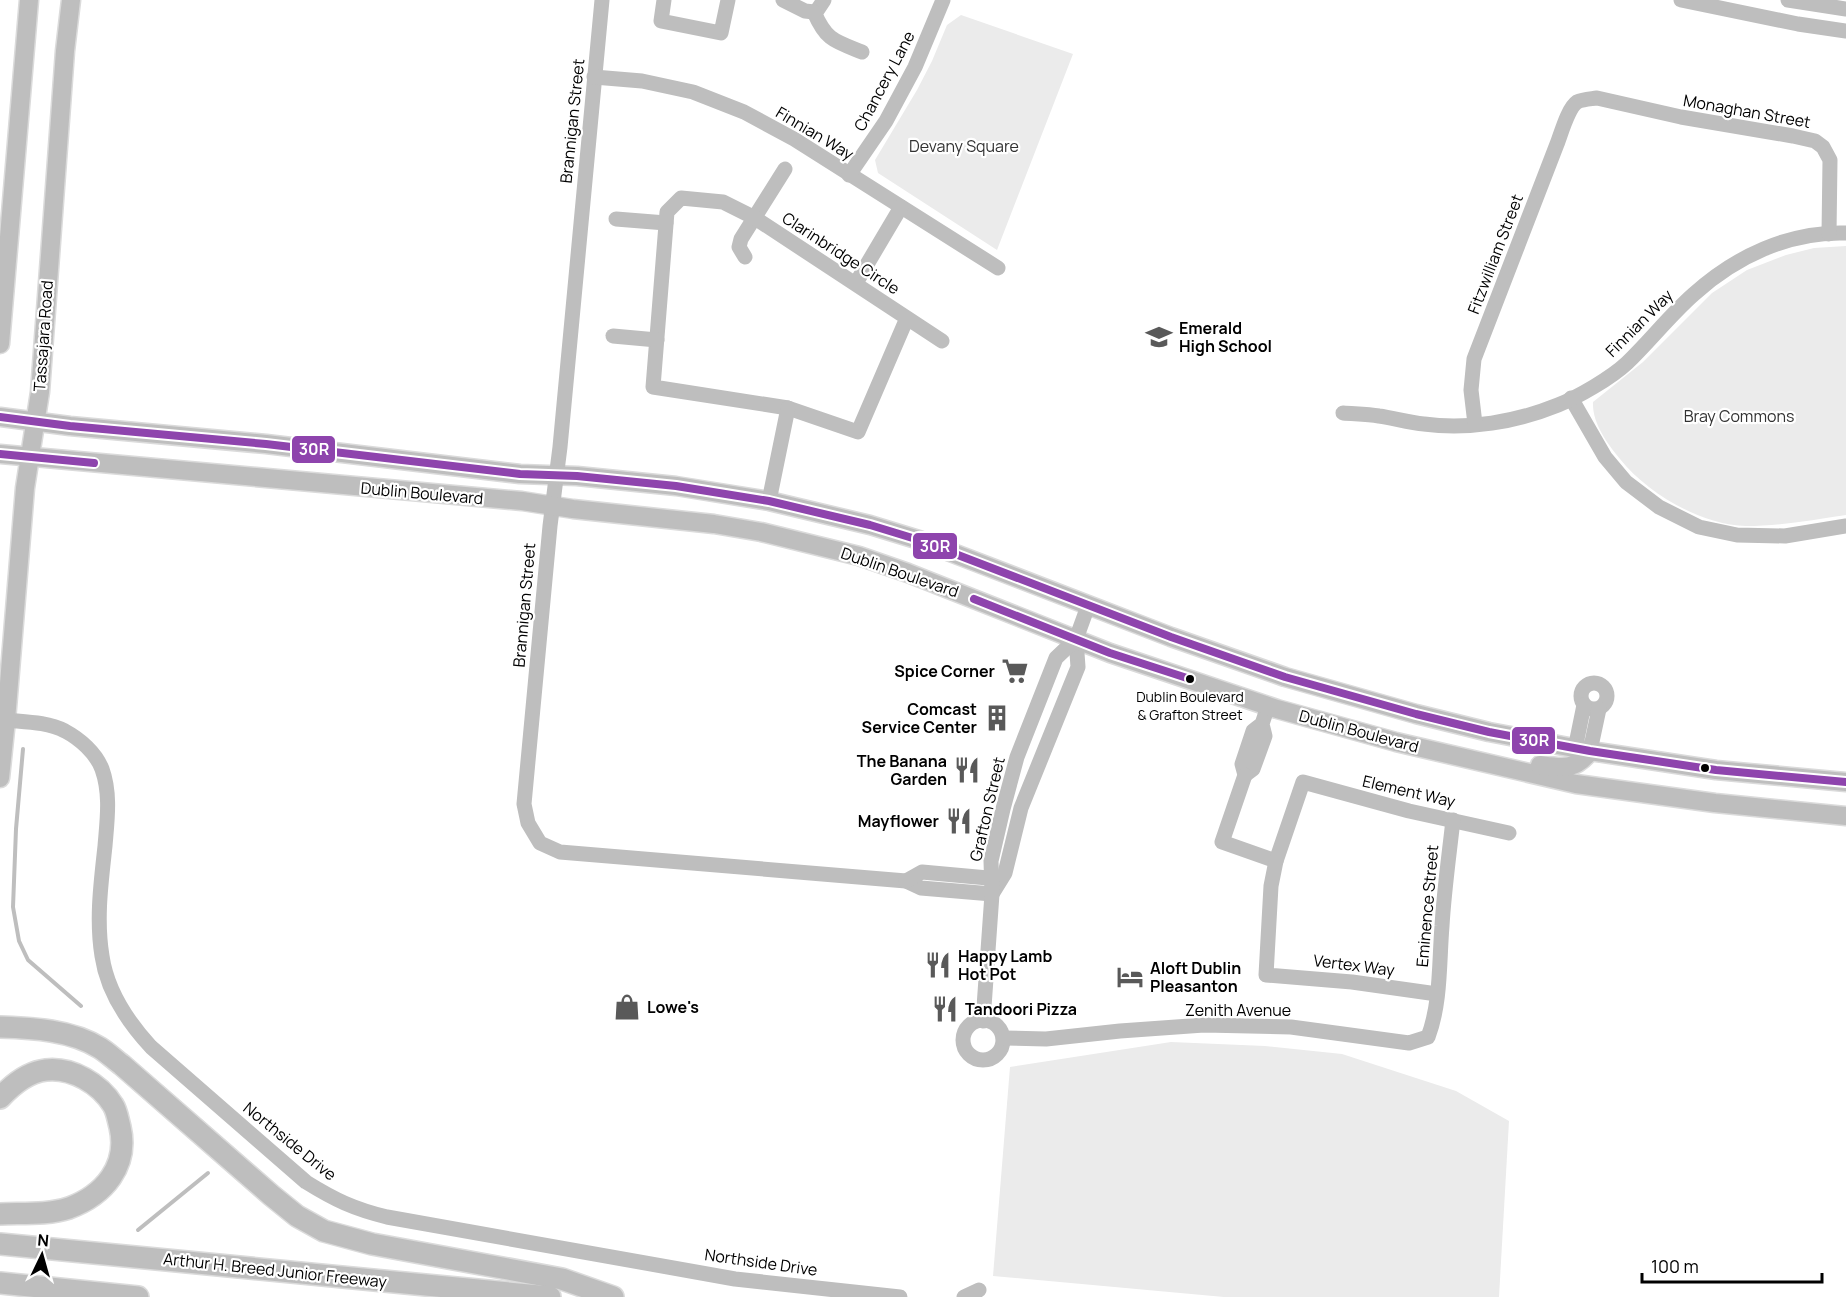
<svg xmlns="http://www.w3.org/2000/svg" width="1846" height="1297" viewBox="0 0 1846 1297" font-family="Manrope,sans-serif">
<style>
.green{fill:#ebebeb}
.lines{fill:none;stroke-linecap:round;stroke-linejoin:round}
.stream{stroke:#bebebe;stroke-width:4}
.major-casing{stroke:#dbdbdb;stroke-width:21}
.highway-casing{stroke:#dbdbdb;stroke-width:24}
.minor{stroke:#bebebe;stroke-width:15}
.major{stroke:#bebebe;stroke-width:18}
.highway{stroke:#bebebe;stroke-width:21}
.bus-1-casing{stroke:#fff;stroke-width:12}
.bus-1{stroke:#8e44ad;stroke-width:8}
.bus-dot{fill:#000;stroke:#fff;stroke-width:2}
.labels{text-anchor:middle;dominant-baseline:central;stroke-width:4.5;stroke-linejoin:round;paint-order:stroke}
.bus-label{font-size:14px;fill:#000;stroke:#fff}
.street-label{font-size:16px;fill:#000;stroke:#fff}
.park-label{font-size:16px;fill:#323232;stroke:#fff}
.poi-label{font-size:16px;font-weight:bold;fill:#000;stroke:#fff;text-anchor:start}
.line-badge{stroke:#fff;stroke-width:2}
.badge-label{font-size:16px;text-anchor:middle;font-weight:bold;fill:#fff}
</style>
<rect width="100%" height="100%" fill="#fff"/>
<g class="green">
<path d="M 961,15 L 1073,54 L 997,250 L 878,173 L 875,160 L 917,90 L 932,61 L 947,25 Z"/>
<path d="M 1846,246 L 1846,515 C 1813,520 1779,526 1746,526 C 1701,525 1647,493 1620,459 C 1607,443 1592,423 1593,402 L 1643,362 L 1712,293 L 1747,270 L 1786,255 L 1814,248 Z"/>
<path d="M 1171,1042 L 1265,1046 L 1342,1054 L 1456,1091 L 1509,1121 L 1499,1297 L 1224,1297 L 993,1276 L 1010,1067 Z"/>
</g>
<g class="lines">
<g class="stream">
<path d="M 23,749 L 16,829 L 13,907 L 19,941 L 28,960 L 81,1006"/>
<path d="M 138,1230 L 208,1173"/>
</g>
<g class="major-casing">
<g id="major">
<path d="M 0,344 L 29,0"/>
<path d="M 0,417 L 70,426 L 266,444 L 520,474 L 577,476 L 676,486 L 769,501 L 870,525 L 919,540 L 1171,637 L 1285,677 L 1416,714 L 1489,732 L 1590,751 L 1716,770 L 1846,782"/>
<path d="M 0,454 L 522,501 L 573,509 L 714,524 L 761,532 L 859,556 L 908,573 L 1110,653 L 1277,709 L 1396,742 L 1576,784 L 1715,803 L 1846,816"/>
<path d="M 1540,765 C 1562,768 1575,771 1590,751"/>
<path d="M 0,778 L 6,720 L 25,488 L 40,392 L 65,51 L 71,0"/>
</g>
</g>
<g class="highway-casing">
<g id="highway">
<path d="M 0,1027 C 33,1028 71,1030 100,1048 C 108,1053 115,1060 122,1065 L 271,1195 L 297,1216 L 324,1231 L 372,1244 L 562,1279 L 613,1297"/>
<path d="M 0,1098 C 12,1085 28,1072 46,1070 C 72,1067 100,1084 113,1105 C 117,1111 118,1120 120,1127 C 129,1166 104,1195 69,1208 C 48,1215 22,1213 0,1214"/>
<path d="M 0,1244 L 550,1297"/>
<path d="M 0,1283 L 138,1297"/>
</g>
</g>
<g class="minor">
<path d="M 602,0 L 560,447 L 550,526 L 524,804 L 528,823 L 540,843 L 560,852 L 906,881 L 921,888 L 992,894"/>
<path d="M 664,0 L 661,21 L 721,33 L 728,0"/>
<path d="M 783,0 L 805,11 L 814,12 L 818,9 L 824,0"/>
<path d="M 1681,0 L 1798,24 L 1846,31"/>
<path d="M 1788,0 L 1846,9"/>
<path d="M 814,12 C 826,40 834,41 862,52"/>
<path d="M 594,77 L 642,81 L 693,92 L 744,112 L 794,139 L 998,268"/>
<path d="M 849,175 L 886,121 L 915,67 L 943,0"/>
<path d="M 616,219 L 666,223"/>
<path d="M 745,257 L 739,247 L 741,239 L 785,169"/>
<path d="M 856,283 L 901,207"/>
<path d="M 907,318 L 858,432 L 788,408 L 653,387 L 667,212 L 681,198 L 723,202 L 755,218 L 942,341"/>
<path d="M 613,336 L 657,340"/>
<path d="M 1571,398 L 1605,457 L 1626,482 L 1659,507 L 1699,527 L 1737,535 L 1785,536 L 1846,526"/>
<path d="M 1343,413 C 1355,414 1367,414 1379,416 C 1394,418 1409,423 1424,424 C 1468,430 1516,422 1558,405 C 1578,397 1611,378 1627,363 C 1650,341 1670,315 1694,294 C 1735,257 1789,231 1846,233"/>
<path d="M 1475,424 L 1471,390 L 1474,359 L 1557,144 C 1561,134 1568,108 1577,102 C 1583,99 1590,99 1597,98 L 1681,117 L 1793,136 L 1815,141 L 1823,147 L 1830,160 L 1829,234"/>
<path d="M 769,501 L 788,408"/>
<circle cx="1594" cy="696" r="13"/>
<path d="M 6,720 C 26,722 47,722 65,731 C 80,739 96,753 102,769 C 111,794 107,821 105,846 C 101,883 96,919 102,956 C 107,991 127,1021 151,1047 L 306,1182 C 335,1200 354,1209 387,1217 L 735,1279 L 900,1297"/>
<path d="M 1262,724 L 1265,736 L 1253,769 L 1245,775 L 1242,764 L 1253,731 L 1262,724 L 1268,706"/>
<path d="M 1575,749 L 1584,705"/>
<path d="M 1590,751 L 1599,709"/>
<path d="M 1245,775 L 1222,842 L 1276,861"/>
<path d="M 906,881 L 922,872 L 999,879"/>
<path d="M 992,894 L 1005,873 L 1021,808 L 1078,667 L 1076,639"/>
<path d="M 1437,994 L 1352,982 L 1266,975 L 1271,886 L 1276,861 L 1303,782 L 1409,811 L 1509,833"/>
<circle cx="983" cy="1040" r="20"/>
<path d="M 983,1021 L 992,894 L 991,861 L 1003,809 L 1017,757 L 1056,658 L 1076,639 L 1088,606"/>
<path d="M 1003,1038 L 1046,1039 L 1120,1031 L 1204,1025 L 1291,1027 L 1409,1043 L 1428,1037 C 1441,1003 1439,962 1442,926 C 1444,891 1449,856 1453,820"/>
<path d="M 964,1297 L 979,1290"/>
</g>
<use href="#major" class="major"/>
<use href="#highway" class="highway"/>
<g class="bus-1-casing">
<g id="bus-1">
<path d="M 0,417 L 70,426 L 266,444 L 520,474 L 577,476 L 676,486 L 769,501 L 870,525 L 919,540 L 1171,637 L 1285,677 L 1416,714 L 1489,732 L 1590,751 L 1716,770 L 1846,782"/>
<path d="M 0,454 L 94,463"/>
<path d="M 974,599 L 1110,653 L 1190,679"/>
</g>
</g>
<use href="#bus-1" class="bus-1"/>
</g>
<defs>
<g id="school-bare" transform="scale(2.07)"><path d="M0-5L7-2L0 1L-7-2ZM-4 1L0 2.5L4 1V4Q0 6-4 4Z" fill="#595959" stroke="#fff" stroke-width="2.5" paint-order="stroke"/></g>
<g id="supermarket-bare" transform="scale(2.07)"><path d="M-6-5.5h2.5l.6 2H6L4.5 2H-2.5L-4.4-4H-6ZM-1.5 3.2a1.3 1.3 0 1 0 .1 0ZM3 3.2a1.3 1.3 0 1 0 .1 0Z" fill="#595959" stroke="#fff" stroke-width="2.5" paint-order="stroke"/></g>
<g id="building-bare" transform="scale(2.07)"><path d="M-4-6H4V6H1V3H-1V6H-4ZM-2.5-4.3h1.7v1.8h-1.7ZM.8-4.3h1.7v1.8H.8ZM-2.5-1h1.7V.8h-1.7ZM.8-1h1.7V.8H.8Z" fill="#595959" stroke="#fff" stroke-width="2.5" paint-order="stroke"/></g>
<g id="restaurant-bare" transform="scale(2.07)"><path d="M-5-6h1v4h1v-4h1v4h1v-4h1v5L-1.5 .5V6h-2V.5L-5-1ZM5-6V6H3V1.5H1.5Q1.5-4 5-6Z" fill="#595959" stroke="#fff" stroke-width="2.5" paint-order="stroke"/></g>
<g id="hotel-bare" transform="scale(2.07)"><path d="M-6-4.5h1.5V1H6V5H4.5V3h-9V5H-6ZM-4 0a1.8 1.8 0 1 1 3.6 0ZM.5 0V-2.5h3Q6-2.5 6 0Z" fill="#595959" stroke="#fff" stroke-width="2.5" paint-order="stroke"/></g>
<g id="shop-bare" transform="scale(2.07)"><path d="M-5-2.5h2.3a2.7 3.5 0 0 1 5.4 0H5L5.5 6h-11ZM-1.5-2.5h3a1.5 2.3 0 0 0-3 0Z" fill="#595959" stroke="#fff" stroke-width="2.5" paint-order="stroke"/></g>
</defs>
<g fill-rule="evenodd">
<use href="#school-bare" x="1159" y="337"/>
<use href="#supermarket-bare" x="1015" y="671"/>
<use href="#building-bare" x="997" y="718"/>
<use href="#restaurant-bare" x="967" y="770"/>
<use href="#restaurant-bare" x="959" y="821"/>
<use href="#restaurant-bare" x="938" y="965"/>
<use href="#hotel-bare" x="1130" y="977"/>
<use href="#shop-bare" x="627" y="1007"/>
<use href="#restaurant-bare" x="945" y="1009"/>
</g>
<g class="bus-dot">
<circle cx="1190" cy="679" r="5"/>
<circle cx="1705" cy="768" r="5"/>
</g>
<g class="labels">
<g class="bus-label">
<text x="1190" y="696">Dublin Boulevard<tspan x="1190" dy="18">&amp; Grafton Street</tspan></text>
</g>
<g class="street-label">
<text transform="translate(884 81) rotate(-62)">Chancery Lane</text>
<text transform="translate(1747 111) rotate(10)">Monaghan Street</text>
<text transform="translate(572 121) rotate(-84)">Brannigan Street</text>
<text transform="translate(815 133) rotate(31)">Finnian Way</text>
<text transform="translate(841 253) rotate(33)">Clarinbridge Circle</text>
<text transform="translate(1495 254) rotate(-69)">Fitzwilliam Street</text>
<text transform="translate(1639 323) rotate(-45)">Finnian Way</text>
<text transform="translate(43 336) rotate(-86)">Tassajara Road</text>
<text transform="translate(422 493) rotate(5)">Dublin Boulevard</text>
<text transform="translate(900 572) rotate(19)">Dublin Boulevard</text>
<text transform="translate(524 605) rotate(-85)">Brannigan Street</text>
<text transform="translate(1359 731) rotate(15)">Dublin Boulevard</text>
<text transform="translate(1409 791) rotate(13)">Element Way</text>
<text transform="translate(987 809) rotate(-77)">Grafton Street</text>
<text transform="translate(1427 906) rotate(-85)">Eminence Street</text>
<text transform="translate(1354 965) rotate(7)">Vertex Way</text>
<text x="1238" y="1010">Zenith Avenue</text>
<text transform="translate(290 1141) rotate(39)">Northside Drive</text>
<text transform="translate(761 1262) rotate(8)">Northside Drive</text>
<text transform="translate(275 1270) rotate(6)">Arthur H. Breed Junior Freeway</text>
</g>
<g class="park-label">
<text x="964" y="146">Devany Square</text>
<text x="1739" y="416">Bray Commons</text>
</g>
<g class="poi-label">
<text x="1179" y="328">Emerald<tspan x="1179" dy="18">High School</tspan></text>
<text x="995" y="671" text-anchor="end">Spice Corner</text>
<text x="977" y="709" text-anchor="end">Comcast<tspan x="977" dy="18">Service Center</tspan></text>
<text x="947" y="761" text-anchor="end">The Banana<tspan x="947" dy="18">Garden</tspan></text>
<text x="939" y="821" text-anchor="end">Mayflower</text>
<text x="958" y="956">Happy Lamb<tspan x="958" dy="18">Hot Pot</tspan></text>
<text x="1150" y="968">Aloft Dublin<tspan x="1150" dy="18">Pleasanton</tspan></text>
<text x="647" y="1007">Lowe's</text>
<text x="965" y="1009">Tandoori Pizza</text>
</g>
</g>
<g class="line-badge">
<rect x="291" y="435" width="45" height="29" rx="6" fill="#8e44ad"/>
<rect x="912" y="532" width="46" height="28" rx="6" fill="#8e44ad"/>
<rect x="1511" y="726" width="45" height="29" rx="6" fill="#8e44ad"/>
</g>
<g class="badge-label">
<text x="314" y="455">30R</text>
<text x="935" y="552">30R</text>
<text x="1534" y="746">30R</text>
</g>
<g transform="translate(42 1255) rotate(5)" stroke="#ffffff" stroke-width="4.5" paint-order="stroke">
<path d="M0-4.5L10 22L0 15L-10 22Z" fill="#000000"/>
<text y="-9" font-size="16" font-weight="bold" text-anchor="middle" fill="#000000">N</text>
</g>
<path d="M1642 1273v9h180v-9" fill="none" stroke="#000000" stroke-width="3"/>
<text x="1651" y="1273" font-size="18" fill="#000000" stroke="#ffffff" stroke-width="4.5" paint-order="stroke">100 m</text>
</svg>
